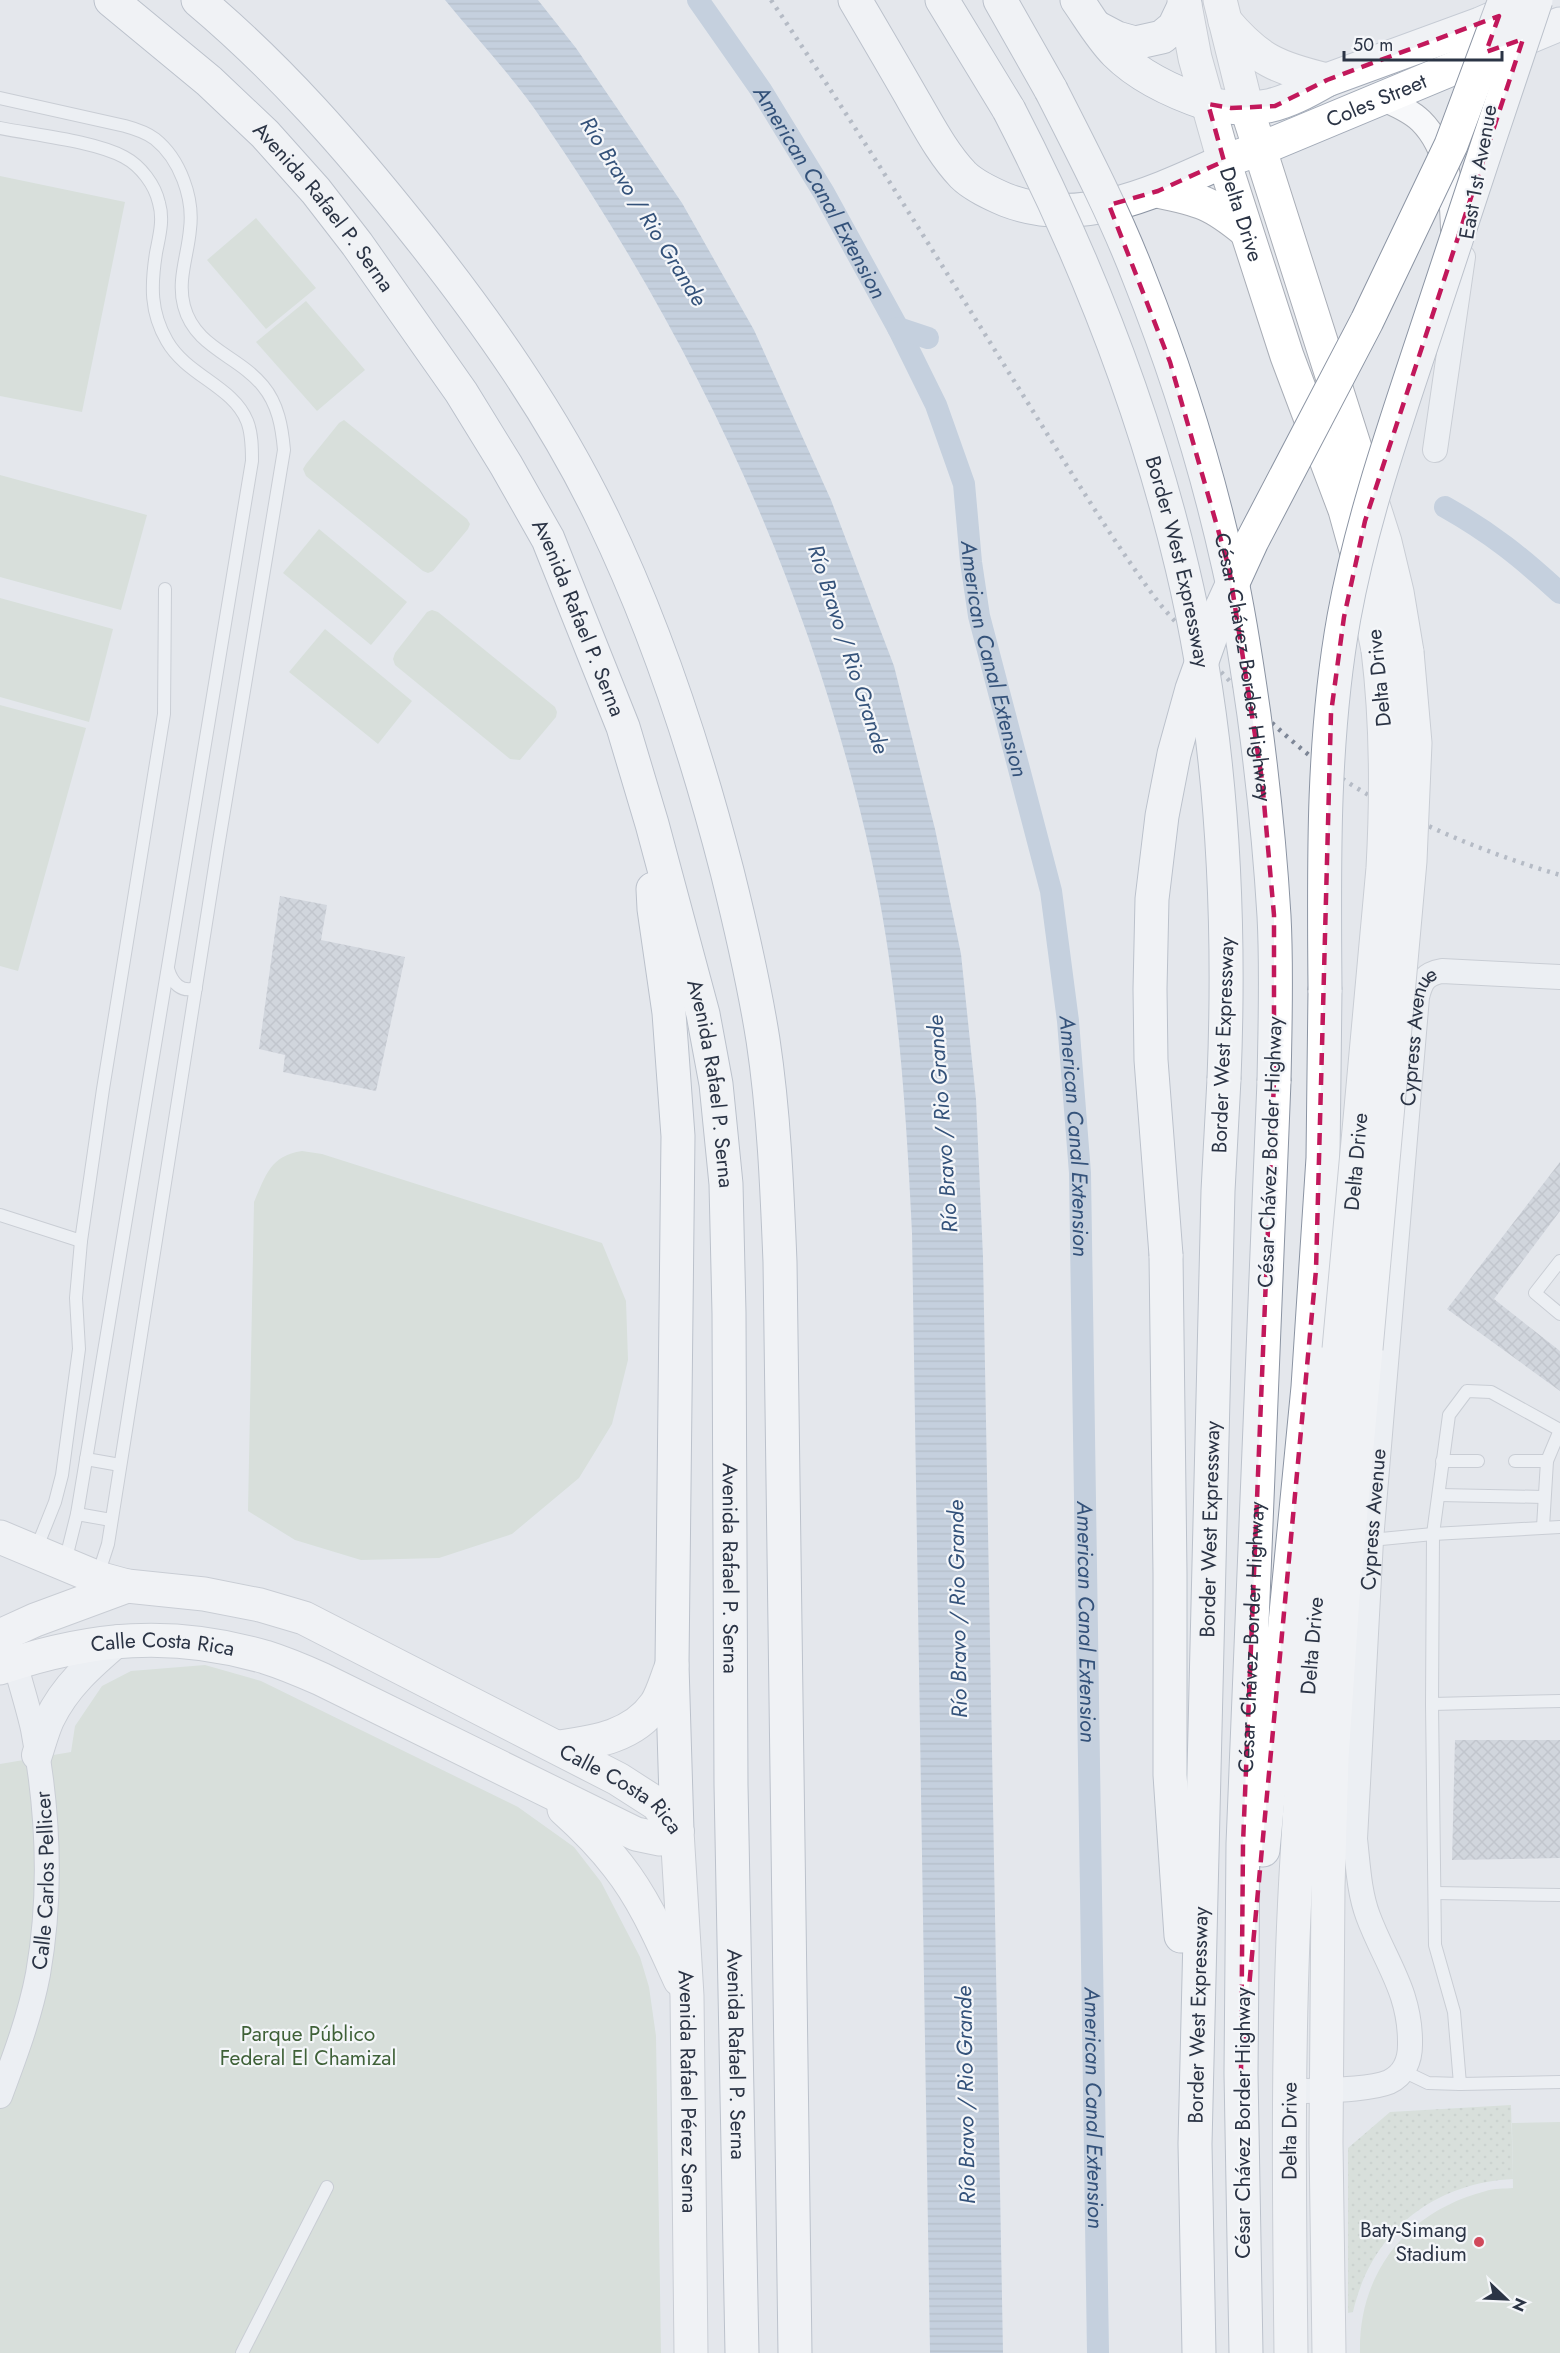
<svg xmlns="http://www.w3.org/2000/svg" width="1560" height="2353" viewBox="0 0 1560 2353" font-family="Jost,sans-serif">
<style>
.grass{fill:url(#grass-dots)}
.park{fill:#c9d6c5}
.water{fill:url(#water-rules)}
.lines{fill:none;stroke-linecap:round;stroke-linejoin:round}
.canal{stroke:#9fb4cc;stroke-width:22}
.building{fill:url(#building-cross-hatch)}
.service-casing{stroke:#a9aeb7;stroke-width:14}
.minor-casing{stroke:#a9aeb7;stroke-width:26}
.tertiary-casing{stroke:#a9aeb7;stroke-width:32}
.secondary-casing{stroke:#a9aeb7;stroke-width:35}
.primary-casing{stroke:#a3abb8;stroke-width:35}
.trunk-casing{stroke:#8b94a3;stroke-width:35}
.motorway-casing{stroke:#8b94a3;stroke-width:35}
.service{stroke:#f7f8fa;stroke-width:12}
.minor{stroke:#f7f8fa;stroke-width:24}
.tertiary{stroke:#f7f8fa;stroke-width:30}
.secondary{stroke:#fff;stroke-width:33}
.primary{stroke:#fff;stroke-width:33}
.trunk{stroke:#fff;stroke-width:33}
.motorway{stroke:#fff;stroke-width:33}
.rail{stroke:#7d8696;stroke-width:4.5;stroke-dasharray:3 6;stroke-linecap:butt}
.secondary-bridge-casing{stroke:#a9aeb7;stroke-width:35;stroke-linecap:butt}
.motorway-bridge-casing{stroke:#8b94a3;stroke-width:35;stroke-linecap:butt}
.secondary-bridge{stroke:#fff;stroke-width:33}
.motorway-bridge{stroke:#fff;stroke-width:33}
.marked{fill:none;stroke:#c2185b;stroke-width:4.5;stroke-dasharray:12 8;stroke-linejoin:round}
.poi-dot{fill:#d1495b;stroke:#f4f6f9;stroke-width:2}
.labels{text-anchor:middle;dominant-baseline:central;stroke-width:4.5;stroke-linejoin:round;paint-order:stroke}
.street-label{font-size:21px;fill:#2b3445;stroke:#f4f6f9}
.park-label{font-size:21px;fill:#3f6138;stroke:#f4f6f9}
.poi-label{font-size:21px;fill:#2b3445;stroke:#f4f6f9;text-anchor:end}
.water-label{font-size:22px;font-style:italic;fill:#34527a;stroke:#f4f6f9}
</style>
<defs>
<pattern id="grass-dots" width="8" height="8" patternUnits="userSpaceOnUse" patternTransform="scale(1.5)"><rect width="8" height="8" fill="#c9d6c5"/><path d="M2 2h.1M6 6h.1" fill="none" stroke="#adb8ab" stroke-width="1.8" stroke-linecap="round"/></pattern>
<pattern id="water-rules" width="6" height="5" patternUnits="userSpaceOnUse" patternTransform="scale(1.5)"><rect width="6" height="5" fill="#9fb4cc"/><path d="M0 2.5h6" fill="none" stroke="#8293a7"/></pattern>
<pattern id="building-cross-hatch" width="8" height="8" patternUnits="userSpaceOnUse" patternTransform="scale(1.5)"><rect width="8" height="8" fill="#bbc0ca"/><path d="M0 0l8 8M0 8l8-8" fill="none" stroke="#989da6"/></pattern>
</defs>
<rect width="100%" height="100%" fill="#e4e7ec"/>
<path class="grass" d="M 1511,2105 L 1513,2179 C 1432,2183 1371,2233 1353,2312 L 1348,2313 L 1348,2148 L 1390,2112 Z"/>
<g class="park">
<path d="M 0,176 L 125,202 L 82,412 L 0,396 Z"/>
<path d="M 256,218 L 316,288 L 266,329 L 207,260 Z"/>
<path d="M 306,301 L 365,370 L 317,411 L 256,342 Z"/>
<path d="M 344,420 L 467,519 L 470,524 L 468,529 L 433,571 L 428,573 L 423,571 L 306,476 L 303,469 L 306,464 L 339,423 Z"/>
<path d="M 0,475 L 147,515 L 121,610 L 0,577 Z"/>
<path d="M 319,529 L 407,602 L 371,645 L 283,573 Z"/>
<path d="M 0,598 L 113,629 L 89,722 L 0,697 Z"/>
<path d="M 432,610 L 438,612 L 555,707 L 557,712 L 556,717 L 520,760 L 510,759 L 395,665 L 393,659 L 395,653 L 427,612 Z"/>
<path d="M 325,629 L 412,701 L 378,744 L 289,672 Z"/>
<path d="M 0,705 L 86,728 L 18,971 L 0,966 Z"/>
<path d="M 302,1151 L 322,1154 L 602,1243 L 626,1301 L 628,1360 L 612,1424 L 579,1478 L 512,1534 L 439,1558 L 361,1560 L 295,1540 L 248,1511 L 254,1202 C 266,1175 270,1156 302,1151 Z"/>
<path d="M 205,1665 L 261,1681 L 518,1807 L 574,1847 L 601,1882 L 640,1957 L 649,1987 L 656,2036 L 661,2353 L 0,2353 L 0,1764 L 71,1752 L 75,1726 L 102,1686 L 131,1671 Z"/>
<path d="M 1560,2122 L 1560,2353 L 1360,2353 C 1358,2272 1408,2211 1486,2191 C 1494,2188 1504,2189 1513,2188 L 1512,2123 Z"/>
</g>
<path class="water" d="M 445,0 L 538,0 L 576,48 L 682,203 L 754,330 L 831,500 L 894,666 L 935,829 L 961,954 L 976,1099 L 983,1257 L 1003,2353 L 930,2353 L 912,1233 C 906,1107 898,981 871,857 C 812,591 697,345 543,121 C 515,79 477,39 445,0 Z"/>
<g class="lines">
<g class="canal">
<path id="s1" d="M 698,0 L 761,90 L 824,193 L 898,328 L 936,405 L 964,484 L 971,562 L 979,616 L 1051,891 L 1068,1021 L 1080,1173 L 1098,2353"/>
<path d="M 898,328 L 928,338"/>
<path d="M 1445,507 C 1491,533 1521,557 1560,593"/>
</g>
</g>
<g class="building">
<path d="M 280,896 L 327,905 L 321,940 L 405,957 L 376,1091 L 283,1072 L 285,1055 L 259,1049 Z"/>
<path d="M 1560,1162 L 1560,1211 L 1494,1299 L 1560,1351 L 1560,1391 L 1447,1309 Z"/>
<path d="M 1455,1740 L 1560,1740 L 1560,1858 L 1452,1860 Z"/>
</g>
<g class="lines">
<g class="service-casing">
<g id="service">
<path d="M 0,98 L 125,126 C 136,129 146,132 155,139 C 180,159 194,198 190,229 C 188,255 177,280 184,306 C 195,348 238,355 263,386 C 278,404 282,427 284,450 L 218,847 L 108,1544 L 98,1575"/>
<path d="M 0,128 C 35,135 94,141 124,157 C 141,166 155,185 159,203 C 164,220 159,237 156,253 C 151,285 150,312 167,341 C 187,376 233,386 247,421 C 252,433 252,448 252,461 L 77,1514 L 65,1562"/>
<path d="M 168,969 C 172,983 181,993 196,988"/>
<path d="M 0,1215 L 81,1241 L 103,1089 L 164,714 L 165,589"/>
<path d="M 1560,1261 L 1535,1293 L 1560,1314"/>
<path d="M 1560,1430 L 1491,1392 L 1467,1391 L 1449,1415 L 1433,1534 L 1432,1704 L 1435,1945 L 1454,2012 L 1460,2084 L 1560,2082"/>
<path d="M 86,1459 L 120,1465"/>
<path d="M 1442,1461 L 1478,1461"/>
<path d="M 1515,1461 L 1547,1461"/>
<path d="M 1439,1495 L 1544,1497"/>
<path d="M 77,1514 L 111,1520"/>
<path d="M 1543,1527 L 1547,1461 L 1560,1430"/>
<path d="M 1371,1540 L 1433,1534 L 1560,1527"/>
<path d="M 35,1552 L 55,1502 L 62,1475 L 79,1349 L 76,1298 L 81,1241"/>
<path d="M 1432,1704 L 1560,1701"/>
<path d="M 1435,1893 L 1560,1895"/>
<path d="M 1403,2071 L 1428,2083 L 1460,2084"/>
<path d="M 242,2353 L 327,2187"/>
</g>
</g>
<g class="minor-casing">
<g id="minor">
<path d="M 1381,98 C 1394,104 1410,110 1421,121 C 1449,149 1452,192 1453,230"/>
<path d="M 1435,450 L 1463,257"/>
<path id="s2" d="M 1289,2092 C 1315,2090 1367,2091 1389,2082 C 1404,2075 1410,2060 1410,2045 C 1411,1992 1385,1962 1368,1916 C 1359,1892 1358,1865 1355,1839 L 1371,1540 L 1417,997 C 1421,981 1425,974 1442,971 L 1560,977"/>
<path id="s3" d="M 0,2096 C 15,2056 30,2016 38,1974 C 52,1894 48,1808 33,1729 C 28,1707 21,1685 15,1663"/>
</g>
</g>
<g class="tertiary-casing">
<path id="tertiary" d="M 37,1755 C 41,1743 44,1731 49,1720 C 65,1686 92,1663 119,1640"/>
</g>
<g class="secondary-casing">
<g id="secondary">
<path id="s4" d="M 1184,0 L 1195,58 L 1224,161 L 1287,356 L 1345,510 L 1363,575 L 1378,650"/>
<path d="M 1220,0 L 1247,109 L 1385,542 L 1397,592 L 1407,652"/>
<path d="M 1225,21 C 1258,60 1277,68 1327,80"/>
<path d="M 1158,191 C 1201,200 1212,203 1246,231"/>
<path d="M 0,1537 L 98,1578 L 127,1586"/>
<path id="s5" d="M 0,1636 L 35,1620 L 127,1586 L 204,1594 L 260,1605 L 304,1618 L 618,1779 L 657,1804 L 677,1831"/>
<path id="s6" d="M 0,1668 C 91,1637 172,1630 265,1657 C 284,1663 303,1671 321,1679 L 636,1834 L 660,1839 L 677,1831"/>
<path d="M 559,1747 C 594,1742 633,1737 656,1704 C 663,1693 667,1677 672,1665"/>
<path d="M 564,1809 C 583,1826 602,1845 618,1866 C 645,1900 662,1941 680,1980"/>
<path id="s7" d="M 677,1831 L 687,1996 L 691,2353"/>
<path id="s8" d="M 1291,2353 C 1289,2188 1287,2022 1297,1858 C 1306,1688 1324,1518 1339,1349"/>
<path d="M 1329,2353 L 1326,2143 L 1328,1887 L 1332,1757 L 1343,1596 L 1366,1349"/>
</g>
</g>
<g class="primary-casing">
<g id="primary">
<path d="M 1208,104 C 1260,114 1282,106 1327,80 L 1480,24 L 1519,7"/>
<path id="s9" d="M 1224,161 L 1260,149 L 1560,24"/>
</g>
</g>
<g class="trunk-casing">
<g id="trunk">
<path id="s10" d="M 111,0 L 209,81 L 265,134 L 316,191 L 357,244 L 461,392 L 506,465 L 548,539 L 623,727 L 652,824 L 703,1014 L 716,1084 L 726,1184 L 729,1313 L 731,1785 L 742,2353"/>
<path d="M 198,0 C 279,68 348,147 414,230 C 485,319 553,415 603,519 C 657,631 696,751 727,871 C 741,927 754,983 763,1040 C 774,1113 777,1188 780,1262 L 795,2353"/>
<path d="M 653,889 L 654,909 L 669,1013 L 678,1136 L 672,1665 L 677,1831"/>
</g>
</g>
<g class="motorway-casing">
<g id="motorway">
<path d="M 855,0 C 875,34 895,68 915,103 C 929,127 943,154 963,175 C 974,186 992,194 1006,200 C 1081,229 1155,192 1224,161"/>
<path d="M 942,0 L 1009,110"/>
<path d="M 1000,0 L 1051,90"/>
<path d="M 1077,0 C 1089,17 1101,38 1116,53 C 1141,78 1175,93 1208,104"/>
<path d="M 1098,28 L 1117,38 L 1135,43 L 1162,37 L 1174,27 L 1185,4"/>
<path d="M 1166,1255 L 1170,1573 L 1170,1775 L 1181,1936"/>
<path d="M 1263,1850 L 1308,1387 L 1323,1158 L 1325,990"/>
<path id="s11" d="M 1199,2353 L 1195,2144 L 1218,1191 L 1224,1079"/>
<path id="s12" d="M 1246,2353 L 1241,2073 L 1243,1844 L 1274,1081"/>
</g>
</g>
<use href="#service" class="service"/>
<use href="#minor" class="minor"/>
<use href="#tertiary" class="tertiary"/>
<use href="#secondary" class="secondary"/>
<use href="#primary" class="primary"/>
<use href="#trunk" class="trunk"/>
<use href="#motorway" class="motorway"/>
<path class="rail" d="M 771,0 C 856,126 936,256 1016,384 C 1062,457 1105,530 1156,599 C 1168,615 1183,629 1196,644 C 1231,684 1268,722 1309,755 C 1379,810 1475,850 1560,875"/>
<g class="secondary-bridge-casing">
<g id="secondary-bridge">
<path id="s13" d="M 1339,1349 L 1383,868 C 1387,795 1387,723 1378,650"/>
<path d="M 1366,1349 L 1410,861 L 1415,743 L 1407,652"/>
</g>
</g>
<g class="motorway-bridge-casing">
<g id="motorway-bridge">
<path id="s14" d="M 1051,90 C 1082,151 1114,212 1139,277 C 1176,370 1207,469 1229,568 C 1240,616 1247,666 1254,715 C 1263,782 1270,849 1274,916 C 1277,971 1275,1026 1274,1081"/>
<path id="s15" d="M 1009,110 C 1084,255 1144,407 1182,567 C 1222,734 1231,908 1224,1079"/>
<path d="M 1325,990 C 1324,866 1322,740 1344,617 C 1362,519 1395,425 1426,331 C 1462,221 1499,110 1536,0"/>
<path d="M 1166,1255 L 1151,1060 L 1150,989 L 1152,899 L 1162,816 L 1174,754 L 1192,689 L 1220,611 L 1252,541 L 1367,321 L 1451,145 L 1505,0"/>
</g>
</g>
<use href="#secondary-bridge" class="secondary-bridge"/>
<use href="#motorway-bridge" class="motorway-bridge"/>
</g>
<path d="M0 0H1560V2353H0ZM 1499,16 L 1486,52 L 1523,39 L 1365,521 L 1344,617 L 1331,713 L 1316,1270 L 1241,2073 L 1243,1844 L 1274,1081 L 1274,915 L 1262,780 L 1229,568 L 1170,362 L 1109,205 L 1158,191 L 1224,161 L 1208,104 L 1231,108 L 1275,106 L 1327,80 Z" fill="#e4e7ec" fill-opacity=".55" fill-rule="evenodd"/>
<path class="marked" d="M 1499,16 L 1486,52 L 1523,39 L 1365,521 L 1344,617 L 1331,713 L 1316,1270 L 1241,2073 L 1243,1844 L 1274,1081 L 1274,915 L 1262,780 L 1229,568 L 1170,362 L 1109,205 L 1158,191 L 1224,161 L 1208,104 L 1231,108 L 1275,106 L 1327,80 Z"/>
<circle class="poi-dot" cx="1479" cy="2242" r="6"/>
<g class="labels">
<g class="street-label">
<text stroke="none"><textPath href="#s9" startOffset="164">Coles Street</textPath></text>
<text transform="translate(1478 172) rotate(-80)">East 1st Avenue</text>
<text stroke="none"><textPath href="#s10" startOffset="298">Avenida Rafael P. Serna</textPath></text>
<text stroke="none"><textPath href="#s4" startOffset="222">Delta Drive</textPath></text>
<text stroke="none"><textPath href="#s15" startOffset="484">Border West Expressway</textPath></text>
<text stroke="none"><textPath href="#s10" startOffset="784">Avenida Rafael P. Serna</textPath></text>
<text stroke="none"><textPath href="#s14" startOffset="612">César Chávez Border Highway</textPath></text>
<text transform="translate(1379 678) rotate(-96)">Delta Drive</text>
<text stroke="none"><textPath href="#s2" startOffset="1167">Cypress Avenue</textPath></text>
<text transform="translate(1223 1045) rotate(-88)">Border West Expressway</text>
<text stroke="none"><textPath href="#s10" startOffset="1270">Avenida Rafael P. Serna</textPath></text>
<text transform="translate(1270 1152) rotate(-88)">César Chávez Border Highway</text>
<text stroke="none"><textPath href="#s13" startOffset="188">Delta Drive</textPath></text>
<text stroke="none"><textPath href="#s2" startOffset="681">Cypress Avenue</textPath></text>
<text stroke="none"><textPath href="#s11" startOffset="824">Border West Expressway</textPath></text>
<text stroke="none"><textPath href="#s10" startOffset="1756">Avenida Rafael P. Serna</textPath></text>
<text stroke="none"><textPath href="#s12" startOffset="716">César Chávez Border Highway</textPath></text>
<text stroke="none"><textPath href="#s8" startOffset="708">Delta Drive</textPath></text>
<text stroke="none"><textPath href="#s6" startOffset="166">Calle Costa Rica</textPath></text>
<text stroke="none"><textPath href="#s5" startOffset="678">Calle Costa Rica</textPath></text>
<text stroke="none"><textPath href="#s3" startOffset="222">Calle Carlos Pellicer</textPath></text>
<text stroke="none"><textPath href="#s11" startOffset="338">Border West Expressway</textPath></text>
<text stroke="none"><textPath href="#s10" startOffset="2242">Avenida Rafael P. Serna</textPath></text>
<text stroke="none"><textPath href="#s7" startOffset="261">Avenida Rafael Pérez Serna</textPath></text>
<text transform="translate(1243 2123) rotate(-90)">César Chávez Border Highway</text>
<text stroke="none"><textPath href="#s8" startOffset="222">Delta Drive</textPath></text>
</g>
<g class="park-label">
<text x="308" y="2034">Parque Público<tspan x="308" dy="24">Federal El Chamizal</tspan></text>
</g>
<g class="poi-label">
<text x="1467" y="2230">Baty-Simang<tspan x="1467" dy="24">Stadium</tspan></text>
</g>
<g class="water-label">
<text stroke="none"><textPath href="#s1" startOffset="228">American Canal Extension</textPath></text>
<text transform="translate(644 211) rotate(58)">Río Bravo / Rio Grande</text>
<text transform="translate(849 649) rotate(72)">Río Bravo / Rio Grande</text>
<text stroke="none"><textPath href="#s1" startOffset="732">American Canal Extension</textPath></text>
<text transform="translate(942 1124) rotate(-94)">Río Bravo / Rio Grande</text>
<text stroke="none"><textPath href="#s1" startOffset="1218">American Canal Extension</textPath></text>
<text transform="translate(957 1609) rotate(-91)">Río Bravo / Rio Grande</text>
<text stroke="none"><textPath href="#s1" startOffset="1704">American Canal Extension</textPath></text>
<text transform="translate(965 2095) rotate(-91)">Río Bravo / Rio Grande</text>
<text stroke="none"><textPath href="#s1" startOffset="2190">American Canal Extension</textPath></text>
</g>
</g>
<g transform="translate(1506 2299) rotate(113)" stroke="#f4f6f9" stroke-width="4.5" paint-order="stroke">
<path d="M0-4.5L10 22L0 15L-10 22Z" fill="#2b3445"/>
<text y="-9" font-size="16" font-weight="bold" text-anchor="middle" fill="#2b3445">N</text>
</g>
<path d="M1344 51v9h158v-9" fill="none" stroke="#2b3445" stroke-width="3"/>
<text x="1353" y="51" font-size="18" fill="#2b3445" stroke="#f4f6f9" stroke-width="4.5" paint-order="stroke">50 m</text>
</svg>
